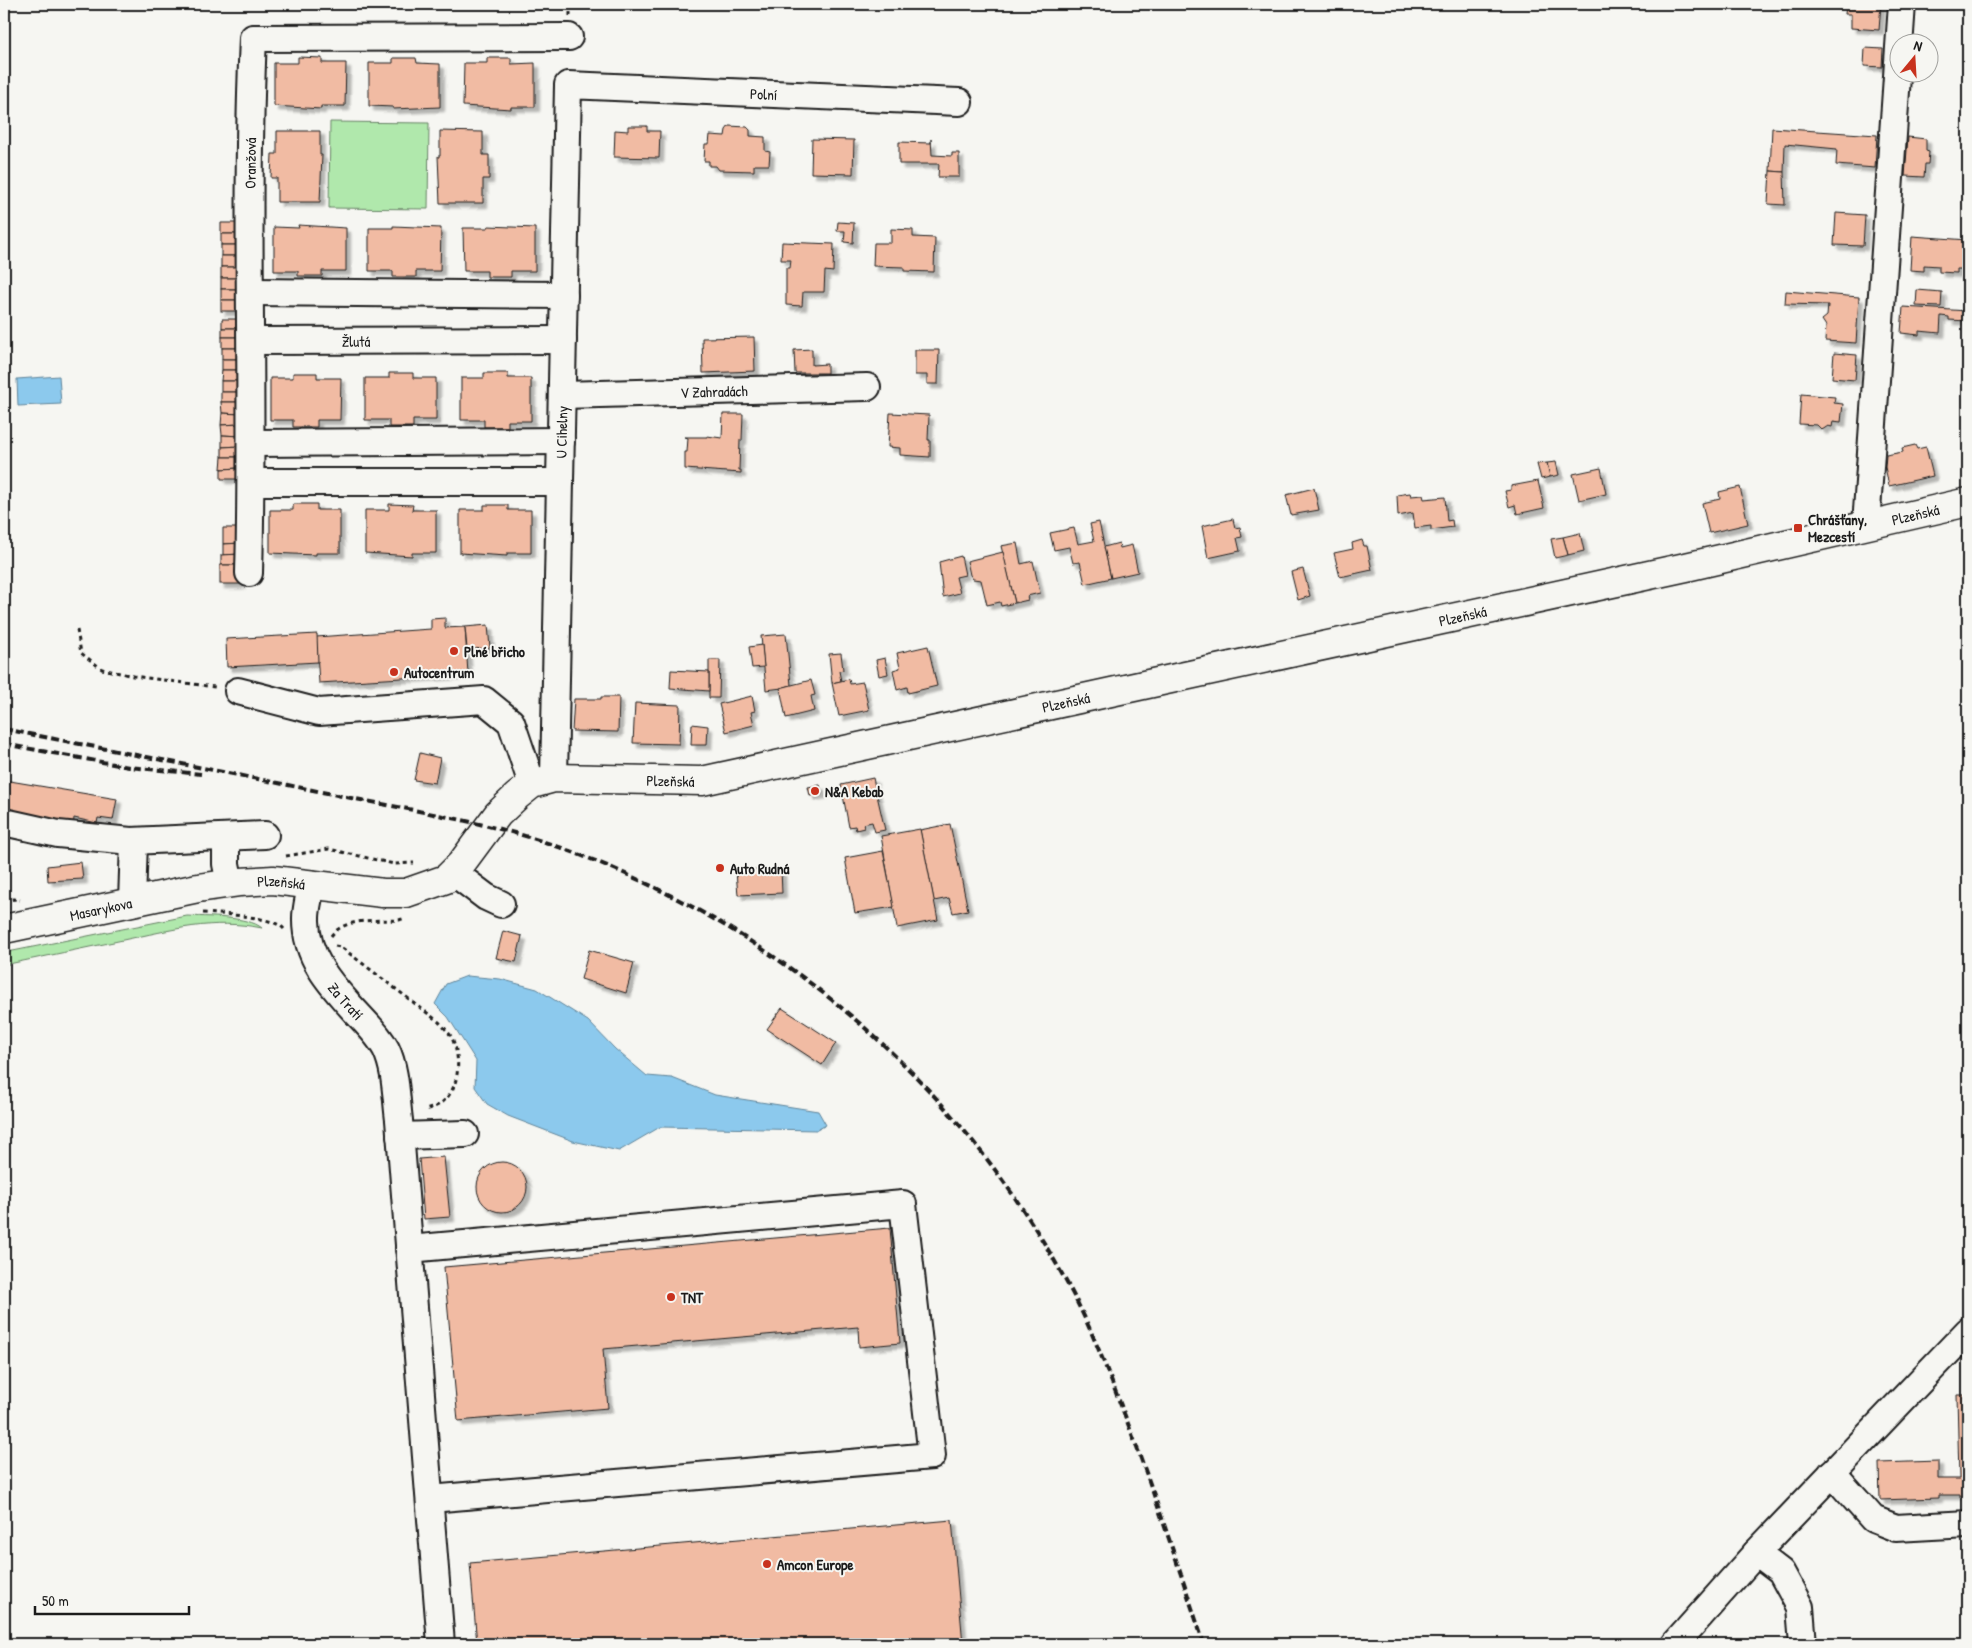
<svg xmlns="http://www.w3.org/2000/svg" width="1972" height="1648" viewBox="0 0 1972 1648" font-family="'Patrick Hand',sans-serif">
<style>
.green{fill:#b0e8ac;stroke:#668264}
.water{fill:#8cc9ed;stroke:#5f8499}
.building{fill:#f1bba3;stroke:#1c1c1c;filter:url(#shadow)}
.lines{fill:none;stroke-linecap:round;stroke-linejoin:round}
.minor-casing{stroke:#1c1c1c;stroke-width:30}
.major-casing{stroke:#1c1c1c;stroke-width:31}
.path{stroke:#1c1c1c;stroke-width:3;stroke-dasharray:4 4;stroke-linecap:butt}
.minor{stroke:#f6f6f2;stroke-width:26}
.major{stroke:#f6f6f2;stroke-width:28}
.rail{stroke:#1c1c1c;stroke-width:4;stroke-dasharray:8 4;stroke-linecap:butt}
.poi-dot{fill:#c8321e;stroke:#f6f6f2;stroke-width:2}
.labels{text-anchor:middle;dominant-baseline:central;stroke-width:4;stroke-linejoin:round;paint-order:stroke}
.street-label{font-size:15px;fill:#1c1c1c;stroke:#f6f6f2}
.poi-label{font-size:15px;font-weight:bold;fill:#1c1c1c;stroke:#f6f6f2;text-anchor:start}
</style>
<defs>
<filter id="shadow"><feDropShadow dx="4.5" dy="4.5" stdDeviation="1" flood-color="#0004"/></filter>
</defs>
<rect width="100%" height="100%" fill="#f6f6f2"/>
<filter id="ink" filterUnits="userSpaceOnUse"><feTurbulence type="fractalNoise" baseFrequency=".02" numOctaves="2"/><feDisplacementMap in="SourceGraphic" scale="10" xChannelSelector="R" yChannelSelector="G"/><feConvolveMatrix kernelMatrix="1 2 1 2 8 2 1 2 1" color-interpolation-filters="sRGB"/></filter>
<g filter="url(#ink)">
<g class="green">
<path d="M 330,122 L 429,123 L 428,209 L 329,208 Z"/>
<path d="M 187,916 C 206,917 248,916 262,928 C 213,918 171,930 123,940 C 83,948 44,957 4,965 L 4,954 L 8,952 Z"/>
</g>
<g class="water">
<path d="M 59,376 L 61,404 L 18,406 L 17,379 Z"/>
<path d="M 467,976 L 500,979 L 537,989 L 588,1021 L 615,1049 L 647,1076 L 672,1078 L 715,1095 L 818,1111 L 826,1125 L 817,1130 L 660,1127 L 619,1151 L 573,1141 L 508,1116 L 487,1104 L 475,1087 L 476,1061 L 448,1017 L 435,1004 L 446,984 Z"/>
</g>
<g class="building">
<path d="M 1832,4 L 1881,4 L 1879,30 L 1851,28 L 1851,14 L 1845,14 L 1846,5 Z"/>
<path d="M 1966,15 L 1968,15 L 1968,48 L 1964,48 Z"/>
<path d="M 1865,48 L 1883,49 L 1882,67 L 1864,66 Z"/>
<path d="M 298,57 L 322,58 L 322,63 L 346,63 L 345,106 L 321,106 L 321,109 L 274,106 L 274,63 L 298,63 Z"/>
<path d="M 393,58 L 416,58 L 417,63 L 440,64 L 440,107 L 393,109 L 393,107 L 369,106 L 369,63 L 393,63 Z"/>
<path d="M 487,58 L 511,58 L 511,64 L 535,63 L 535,107 L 511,107 L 511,109 L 463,106 L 464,63 L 487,63 Z"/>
<path d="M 628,126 L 647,126 L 647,131 L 660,131 L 659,158 L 614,157 L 615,130 L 628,131 Z"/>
<path d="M 729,126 L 747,127 L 750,130 L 750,136 L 765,137 L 765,151 L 770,152 L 769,165 L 754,165 L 754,171 L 719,170 L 716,166 L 709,166 L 709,161 L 704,161 L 705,144 L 709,144 L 710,135 L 725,136 L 726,130 Z"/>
<path d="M 1772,128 L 1877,135 L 1875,168 L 1836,165 L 1837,149 L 1785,144 L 1784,172 L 1770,171 Z"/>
<path d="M 277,131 L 320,131 L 320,155 L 322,155 L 320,202 L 277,202 L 277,178 L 271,178 L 272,154 L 277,154 Z"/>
<path d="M 440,131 L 483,132 L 483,155 L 489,155 L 489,179 L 483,179 L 483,203 L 440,203 L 438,156 L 440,156 Z"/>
<path d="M 1908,137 L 1926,139 L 1926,151 L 1929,152 L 1928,164 L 1925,164 L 1924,177 L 1905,176 Z"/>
<path d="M 812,139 L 854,140 L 853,174 L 811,173 Z"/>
<path d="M 931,139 L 932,155 L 952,156 L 952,153 L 959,153 L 959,177 L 938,177 L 939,164 L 899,164 L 899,142 L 931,143 Z"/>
<path d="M 1770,171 L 1784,172 L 1785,205 L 1768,204 Z"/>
<path d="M 1836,213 L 1865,215 L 1863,246 L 1834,245 Z"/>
<path d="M 838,222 L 854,223 L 853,243 L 844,242 L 845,231 L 837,231 Z"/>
<path d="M 221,223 L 239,223 L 240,234 L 221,234 Z"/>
<path d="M 298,225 L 346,228 L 346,271 L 322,271 L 322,276 L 298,276 L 298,271 L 274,271 L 274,227 L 299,228 Z"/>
<path d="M 393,226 L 441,228 L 440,271 L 416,271 L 416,277 L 393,277 L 393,271 L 369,271 L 369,228 L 393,228 Z"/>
<path d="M 488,226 L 535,228 L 535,271 L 511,271 L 511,277 L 487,277 L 487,271 L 464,271 L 463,228 L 488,228 Z"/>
<path d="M 891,229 L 913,230 L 913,237 L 935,238 L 934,272 L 904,271 L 904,267 L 873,266 L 874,243 L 891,243 Z"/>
<rect x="221" y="234" width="19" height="11"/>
<path d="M 1912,236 L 1968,240 L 1966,269 L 1957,269 L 1957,273 L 1939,272 L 1939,266 L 1924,265 L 1924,271 L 1910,270 Z"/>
<path d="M 782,242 L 834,244 L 833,272 L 825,271 L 824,292 L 803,292 L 802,306 L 786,305 L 786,268 L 790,268 L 791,260 L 781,260 Z"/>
<rect x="221" y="245" width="19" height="11"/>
<rect x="221" y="256" width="19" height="11"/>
<rect x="221" y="267" width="19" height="11"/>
<rect x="221" y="278" width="19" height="11"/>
<rect x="221" y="289" width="19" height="11"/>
<path d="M 1917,290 L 1942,292 L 1941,307 L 1916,306 Z"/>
<path d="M 1786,291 L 1859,297 L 1856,343 L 1825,341 L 1826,326 L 1822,320 L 1827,316 L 1828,305 L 1785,304 Z"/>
<rect x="221" y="300" width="19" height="11"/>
<path d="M 1903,307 L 1968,311 L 1968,321 L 1949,320 L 1949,317 L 1941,316 L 1940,333 L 1919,331 L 1919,335 L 1901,333 Z"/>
<path d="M 222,319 L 239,319 L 238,328 L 222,328 Z"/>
<rect x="222" y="328" width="16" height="9"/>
<rect x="222" y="337" width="18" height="11"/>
<path d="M 754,337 L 755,371 L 703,373 L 702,338 Z"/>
<rect x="222" y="348" width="18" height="11"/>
<path d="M 812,349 L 812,365 L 827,364 L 827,373 L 795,373 L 794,350 Z"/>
<path d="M 915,350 L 939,350 L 938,384 L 927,384 L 927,375 L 915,375 Z"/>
<path d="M 1834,353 L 1857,355 L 1855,380 L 1832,378 Z"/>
<rect x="222" y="359" width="18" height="11"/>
<path d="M 222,370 L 240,370 L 240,381 L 221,381 Z"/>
<path d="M 293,373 L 317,373 L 317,378 L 341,378 L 340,420 L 317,420 L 317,427 L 293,427 L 293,420 L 270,420 L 270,378 L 293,378 Z"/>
<path d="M 389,373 L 413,373 L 413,378 L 436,378 L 436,420 L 413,420 L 413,427 L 389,427 L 389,420 L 365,420 L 365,378 L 389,378 Z"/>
<path d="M 484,373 L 508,373 L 508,378 L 531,378 L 531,421 L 508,421 L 508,427 L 484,427 L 484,420 L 461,420 L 461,378 L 484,378 Z"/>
<rect x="221" y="381" width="19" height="11"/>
<rect x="221" y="392" width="19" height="10"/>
<path d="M 1801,394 L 1835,397 L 1834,403 L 1843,404 L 1841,422 L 1833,421 L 1832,427 L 1828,426 L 1822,430 L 1817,425 L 1799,424 Z"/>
<path d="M 221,402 L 240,402 L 240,414 L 222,413 Z"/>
<path d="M 222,413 L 240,414 L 240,424 L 221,425 Z"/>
<path d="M 890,413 L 929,415 L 928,440 L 930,440 L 930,457 L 900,455 L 900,448 L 888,447 Z"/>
<path d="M 723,414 L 743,414 L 742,440 L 740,440 L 739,470 L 741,470 L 741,473 L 685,469 L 685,452 L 687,452 L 688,438 L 685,437 L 707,437 L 707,436 L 722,438 Z"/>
<path d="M 240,424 L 240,436 L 222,435 L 221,425 Z"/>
<path d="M 222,435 L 240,436 L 240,446 L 222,447 Z"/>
<path d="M 1915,445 L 1917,449 L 1926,447 L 1933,476 L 1889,486 L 1885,467 L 1886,455 L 1903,452 L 1902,448 Z"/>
<path d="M 240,446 L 240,457 L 222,457 L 222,447 Z"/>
<path d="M 222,457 L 240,457 L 240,468 L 221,469 Z"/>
<path d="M 1556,462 L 1559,475 L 1550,477 L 1547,463 Z"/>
<path d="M 1547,463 L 1550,477 L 1541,479 L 1537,464 Z"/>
<path d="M 240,468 L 240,479 L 221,479 L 221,469 Z"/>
<path d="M 1601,468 L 1606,494 L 1579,500 L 1573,474 Z"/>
<path d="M 1538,481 L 1544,508 L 1517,514 L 1515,505 L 1509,507 L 1505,491 L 1511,490 L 1511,486 Z"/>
<path d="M 1740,487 L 1748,524 L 1709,533 L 1702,503 L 1720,499 L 1719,492 Z"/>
<path d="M 1314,488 L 1319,510 L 1291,515 L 1286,495 Z"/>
<path d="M 1410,493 L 1411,496 L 1423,495 L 1424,499 L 1445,497 L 1447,521 L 1452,520 L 1453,527 L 1431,530 L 1431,526 L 1415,528 L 1413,513 L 1398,516 L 1397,495 Z"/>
<path d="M 293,504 L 317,504 L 317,510 L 340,510 L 340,553 L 316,553 L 316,555 L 270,553 L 270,510 L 293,510 Z"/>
<path d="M 389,504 L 413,505 L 412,510 L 436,510 L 436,553 L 412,553 L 412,556 L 365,553 L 365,510 L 389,510 Z"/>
<path d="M 484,505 L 508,505 L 508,510 L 531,510 L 531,553 L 507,553 L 507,556 L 460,553 L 460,510 L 484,510 Z"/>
<path d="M 1233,519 L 1235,528 L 1240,527 L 1242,537 L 1237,538 L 1240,551 L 1208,558 L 1202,526 Z"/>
<path d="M 1099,522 L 1111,578 L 1085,584 L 1080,562 L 1073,563 L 1069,547 L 1054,550 L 1050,533 L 1074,528 L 1078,544 L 1094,541 L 1090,524 Z"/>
<path d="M 223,528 L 241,528 L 241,543 L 223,544 Z"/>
<path d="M 1580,533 L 1584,551 L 1568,555 L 1563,537 Z"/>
<path d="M 1563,537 L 1568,555 L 1555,558 L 1551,539 Z"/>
<path d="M 1362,540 L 1364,546 L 1367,546 L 1372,570 L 1340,577 L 1334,553 L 1353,549 L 1352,543 Z"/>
<path d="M 241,543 L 241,554 L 223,555 L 223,544 Z"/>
<path d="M 1017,543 L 1021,564 L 1033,561 L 1040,593 L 1027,596 L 1028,600 L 1015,603 L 1001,546 Z"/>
<path d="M 1119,543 L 1120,548 L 1132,545 L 1138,572 L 1111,578 L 1104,547 Z"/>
<path d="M 1003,552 L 1015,603 L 1001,606 L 1000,602 L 987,605 L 981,580 L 973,579 L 970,575 L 967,561 Z"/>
<path d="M 240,554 L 240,565 L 221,565 L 221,555 Z"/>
<path d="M 961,556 L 965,575 L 956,577 L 960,593 L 943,597 L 939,562 Z"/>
<rect x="220" y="565" width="20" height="19"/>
<path d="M 1303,569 L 1310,596 L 1298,600 L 1291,572 Z"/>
<path d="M 445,618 L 445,628 L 465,627 L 468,674 L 319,683 L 316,637 L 431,629 L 431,619 Z"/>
<path d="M 488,625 L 490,648 L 467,649 L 465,627 Z"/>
<path d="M 317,634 L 318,662 L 227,667 L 226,639 Z"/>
<path d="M 786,634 L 791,685 L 782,688 L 766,690 L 761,636 Z"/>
<path d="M 762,645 L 764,667 L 752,668 L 749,647 Z"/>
<path d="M 928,646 L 937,686 L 908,693 L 907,687 L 897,690 L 893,670 L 900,668 L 897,653 Z"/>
<path d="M 841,653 L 843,670 L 839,671 L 841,681 L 832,683 L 829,654 Z"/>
<path d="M 885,658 L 888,674 L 879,676 L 876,660 Z"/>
<path d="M 709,660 L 720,660 L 719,698 L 709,698 Z"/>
<path d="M 671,670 L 709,672 L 709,691 L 670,688 Z"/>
<path d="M 849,679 L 850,684 L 863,682 L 869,710 L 839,716 L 832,683 Z"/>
<path d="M 811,680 L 815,695 L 811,696 L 814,711 L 786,718 L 780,688 Z"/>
<path d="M 752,696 L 755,711 L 751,712 L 754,725 L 726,732 L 719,704 Z"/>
<path d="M 601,697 L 619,697 L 618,732 L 572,731 L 574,699 L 601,699 Z"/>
<path d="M 635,703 L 680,705 L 679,744 L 633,743 Z"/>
<path d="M 692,724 L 708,726 L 707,745 L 691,745 Z"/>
<path d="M 420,753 L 440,758 L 435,783 L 414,780 Z"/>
<path d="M 873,778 L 885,830 L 875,832 L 872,822 L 863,824 L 864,828 L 856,830 L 855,826 L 849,827 L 841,785 Z"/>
<path d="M 4,780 L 117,799 L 113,820 L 98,818 L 97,823 L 74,818 L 73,829 L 4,818 Z"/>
<path d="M 820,785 L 822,794 L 810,796 L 808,787 Z"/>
<path d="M 950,824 L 968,910 L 953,913 L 949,898 L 934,901 L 920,830 Z"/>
<path d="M 920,829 L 938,920 L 897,928 L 881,836 Z"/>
<path d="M 883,851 L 894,907 L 855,913 L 845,858 Z"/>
<path d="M 81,862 L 83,879 L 48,881 L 47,866 Z"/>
<path d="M 781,869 L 782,893 L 738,895 L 736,872 L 738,870 Z"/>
<path d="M 503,931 L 522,936 L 516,962 L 496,958 Z"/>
<path d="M 589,950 L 634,963 L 626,993 L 581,979 Z"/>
<path d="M 782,1008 L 836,1043 L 822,1065 L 767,1029 Z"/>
<path d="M 444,1157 L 450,1217 L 424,1219 L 419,1159 Z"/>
<circle cx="502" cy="1187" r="25"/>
<path d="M 890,1228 L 900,1343 L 859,1347 L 858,1327 L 603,1349 L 608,1408 L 458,1421 L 444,1267 Z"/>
<path d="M 1957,1395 L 1968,1395 L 1968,1497 L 1960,1497 L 1960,1495 L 1938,1495 L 1938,1498 L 1880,1500 L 1879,1463 L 1938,1461 L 1938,1479 L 1959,1479 Z"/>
<path d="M 952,1520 L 963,1644 L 477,1644 L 470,1563 Z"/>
</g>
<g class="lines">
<g class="minor-casing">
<g id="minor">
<path d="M 251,292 L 564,295"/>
<path id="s1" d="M 251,341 L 563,340"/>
<path id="s2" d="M 562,395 L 867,387"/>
<path d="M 251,443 L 561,441"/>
<path d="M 251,482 L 560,482"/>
<path d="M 1866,525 L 1902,4"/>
<path id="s3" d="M 249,573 C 254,395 245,216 253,38 L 569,37"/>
<path d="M 238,691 L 319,712 L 484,700 L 511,722 L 532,784"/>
<path id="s4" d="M 554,778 L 568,85 L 959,102"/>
<path d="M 4,822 L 58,834 L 131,841 L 265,835"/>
<path d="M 226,837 L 226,864 L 230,883"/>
<path d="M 453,872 L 486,897 L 501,904"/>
<path id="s5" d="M 311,884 C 310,895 306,907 306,918 C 305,956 330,984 354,1010 C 365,1022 378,1034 386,1049 C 396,1070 396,1097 399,1120 L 441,1644"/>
<path d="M 132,902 L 134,841"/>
<path d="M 400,1136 L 465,1134"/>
<path d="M 409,1249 L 903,1204 L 932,1456 L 430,1499"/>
<path d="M 1832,1473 L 1873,1519 L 1896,1528 L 1968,1524"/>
<path d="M 1756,1553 L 1781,1572 L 1800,1607 L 1803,1644"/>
<path d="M 1675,1644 L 1756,1553 L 1968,1331"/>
</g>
</g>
<g class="major-casing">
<g id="major">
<path id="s6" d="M 4,929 L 198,888 L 240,882 L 273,880 L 383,893 L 406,893 L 446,879 L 461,864 L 498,814 L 517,796 L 532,784 L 554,778 L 702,781 L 1686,567 L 1968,502"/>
</g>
</g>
<g class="path">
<path d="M 570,16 L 570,4"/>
<path d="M 77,630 L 81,653 L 102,669 L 133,676 L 215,687"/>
<path d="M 286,856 L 329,849 L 394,864 L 414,863"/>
<path d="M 4,901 L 14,899 L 20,900"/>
<path d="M 203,913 C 221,914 273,916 284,929"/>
<path d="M 331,936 C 345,917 378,921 399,920 L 405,918"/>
<path d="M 335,946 L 341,947 L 439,1022 C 443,1027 449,1032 452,1038 C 464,1065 458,1105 424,1110"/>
</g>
<use href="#minor" class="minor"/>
<use href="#major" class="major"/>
<g class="rail">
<path d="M 4,729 C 120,752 236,774 351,798 C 421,812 492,823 559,847 C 786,929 969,1090 1078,1304 C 1094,1336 1107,1370 1120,1403 C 1151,1482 1177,1563 1204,1644"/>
<path d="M 4,744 L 129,767 L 201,774"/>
</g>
</g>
</g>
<g class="poi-dot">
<rect x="1793" y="523" width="10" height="10" rx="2.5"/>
<circle cx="454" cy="651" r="5"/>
<circle cx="394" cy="672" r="5"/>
<circle cx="815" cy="791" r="5"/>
<circle cx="720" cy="868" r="5"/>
<circle cx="671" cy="1297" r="5"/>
<circle cx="767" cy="1564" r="5"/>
</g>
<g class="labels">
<g class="street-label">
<text stroke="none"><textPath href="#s4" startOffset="889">Polní</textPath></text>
<text stroke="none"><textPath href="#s3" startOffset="410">Oranžová</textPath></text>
<text stroke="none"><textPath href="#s1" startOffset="105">Žlutá</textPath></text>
<text stroke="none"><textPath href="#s2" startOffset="152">V Zahradách</textPath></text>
<text stroke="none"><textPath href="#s4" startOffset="346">U Cihelny</textPath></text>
<text stroke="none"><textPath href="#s6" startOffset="1992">Plzeňská</textPath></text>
<text stroke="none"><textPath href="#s6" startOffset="1528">Plzeňská</textPath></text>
<text stroke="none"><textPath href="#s6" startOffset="1122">Plzeňská</textPath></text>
<text stroke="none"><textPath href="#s6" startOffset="718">Plzeňská</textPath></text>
<text stroke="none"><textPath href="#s6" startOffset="282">Plzeňská</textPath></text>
<text stroke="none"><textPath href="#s6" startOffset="99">Masarykova</textPath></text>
<text stroke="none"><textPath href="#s5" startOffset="129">Za Tratí</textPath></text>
</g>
<g class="poi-label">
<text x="1808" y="519">Chrášťany,<tspan x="1808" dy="17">Mezcestí</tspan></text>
<text x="464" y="651">Plné břicho</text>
<text x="404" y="672">Autocentrum</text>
<text x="825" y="791">N&amp;A Kebab</text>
<text x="730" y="868">Auto Rudná</text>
<text x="681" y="1297">TNT</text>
<text x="777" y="1564">Amcon Europe</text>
</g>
</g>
<rect width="1972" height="1648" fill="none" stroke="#f6f6f2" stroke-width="20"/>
<rect x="10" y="10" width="1952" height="1628" fill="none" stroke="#1c1c1c" stroke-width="2" filter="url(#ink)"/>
<g transform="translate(1914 58) rotate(18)"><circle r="24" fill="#f6f6f2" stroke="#9f9f9c"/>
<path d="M0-4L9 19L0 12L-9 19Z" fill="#c8321e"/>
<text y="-8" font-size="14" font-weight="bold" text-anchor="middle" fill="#1c1c1c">N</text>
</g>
<path d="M35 1606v8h154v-8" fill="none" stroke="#1c1c1c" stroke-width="2.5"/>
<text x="42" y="1606" font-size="15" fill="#1c1c1c" stroke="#f6f6f2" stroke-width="4" paint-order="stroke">50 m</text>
</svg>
